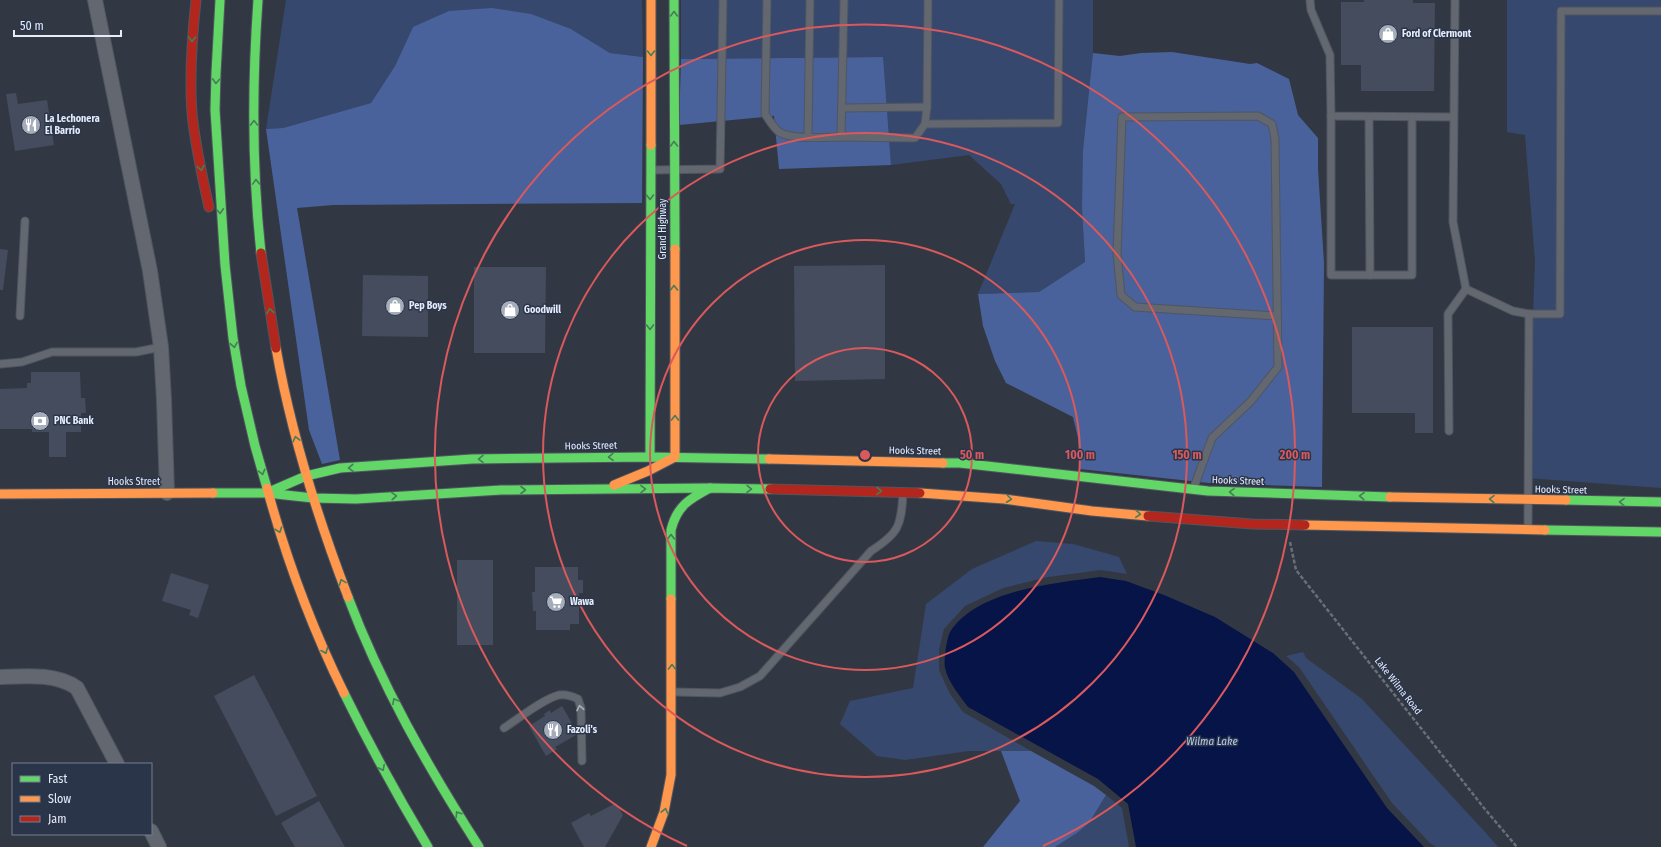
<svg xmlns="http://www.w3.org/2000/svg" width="1661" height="847" viewBox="0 0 1661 847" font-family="'Fira Sans Condensed',sans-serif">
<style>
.green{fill:#37486e}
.forest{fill:#4a629b}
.water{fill:#071448}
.building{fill:#444c5d}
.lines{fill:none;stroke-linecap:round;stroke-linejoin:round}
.lane-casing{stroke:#50555f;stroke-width:9}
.street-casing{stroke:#50555f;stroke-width:16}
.fast-casing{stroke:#50555f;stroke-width:11}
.slow-casing{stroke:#50555f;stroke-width:11}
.jam-casing{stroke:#50555f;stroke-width:11}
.path{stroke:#6a6e77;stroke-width:2.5;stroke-dasharray:4 2;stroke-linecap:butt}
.lane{stroke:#626770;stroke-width:7}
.street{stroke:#626770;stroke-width:14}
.fast{stroke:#63d668;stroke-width:9}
.slow{stroke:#ff974d;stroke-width:9}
.jam{stroke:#b3261e;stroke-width:9}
.oneway{stroke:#447d58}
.oneway2{stroke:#aab0bc}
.ring{fill:none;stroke:#da595c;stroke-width:2}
.labels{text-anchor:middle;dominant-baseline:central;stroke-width:3;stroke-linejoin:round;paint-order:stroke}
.poi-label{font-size:10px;font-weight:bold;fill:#e5ecfa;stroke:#2b354a;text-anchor:start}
.street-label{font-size:10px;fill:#e5ecfa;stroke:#2b354a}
.water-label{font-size:11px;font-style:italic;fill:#b9caee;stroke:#2b354a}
.centre{fill:#da595c;stroke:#2b354a;stroke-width:2}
.ring-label{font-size:12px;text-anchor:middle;font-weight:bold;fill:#da595c;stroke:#2b354a;stroke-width:3;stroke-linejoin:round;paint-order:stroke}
</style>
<rect width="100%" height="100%" fill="#323843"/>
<g class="green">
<path d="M 286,0 L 642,0 L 643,57 L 610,53 L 571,29 L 413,27 L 395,66 L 371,103 L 283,128 L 266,129 Z"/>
<path d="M 681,0 L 1093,0 L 1093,53 L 1082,209 L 1085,262 L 1039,292 L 978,294 L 1015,204 L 1011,204 L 1001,184 L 969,155 L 891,165 L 882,57 L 681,59 Z"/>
<path d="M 1507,0 L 1661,0 L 1661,488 L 1527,478 L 1535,261 L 1525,135 L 1507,132 Z"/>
<path d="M 1036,541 L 1073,544 L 1119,557 L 1127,574 L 1101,570 L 1048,577 L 1003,588 L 965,606 L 944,629 L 939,649 L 939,670 L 950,694 L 963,712 L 1031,751 L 969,751 L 905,760 L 877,756 L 840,724 L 850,701 L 913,688 L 926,604 L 972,569 Z"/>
<path d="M 1303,652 L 1306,658 L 1362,699 L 1485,832 L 1498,847 L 1436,847 L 1430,843 L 1392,803 L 1299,667 L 1286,656 Z"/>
<path d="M 1106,795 L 1122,808 L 1129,847 L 1055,847 L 1077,833 L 1089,823 Z"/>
</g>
<g class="forest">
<path d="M 492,8 L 531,14 L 571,29 L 610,53 L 643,57 L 642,203 L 333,205 L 297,208 L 340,460 L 322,464 L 309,430 L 266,129 L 283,128 L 371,103 L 395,66 L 413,27 L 449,11 Z"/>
<path d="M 1172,52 L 1250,64 L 1257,63 L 1289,79 L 1298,115 L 1318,138 L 1318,169 L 1324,263 L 1322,487 L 1209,483 L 1080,469 L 1078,438 L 1073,417 L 1006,383 L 995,361 L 983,326 L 978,294 L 1039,292 L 1085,262 L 1082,209 L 1083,151 L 1093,53 L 1120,56 L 1141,53 Z"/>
<path d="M 883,57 L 891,165 L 779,169 L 774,116 L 679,125 L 681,59 Z"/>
<path d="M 1001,751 L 1031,751 L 1094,786 L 1106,795 L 1089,823 L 1077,833 L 1055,847 L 983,847 L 1020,801 Z"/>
</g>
<path class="water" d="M 1100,577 L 1126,581 L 1164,595 L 1215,617 L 1273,653 L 1294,672 L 1387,808 L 1424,847 L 1136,847 L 1128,804 L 1098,779 L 968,707 C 960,696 948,682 945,668 C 944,662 945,653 946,647 C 947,642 948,636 950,632 C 977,590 1055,583 1100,577 Z"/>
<g class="building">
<path d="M 1364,0 L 1413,0 L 1413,3 L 1435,3 L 1434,91 L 1361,91 L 1361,65 L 1341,65 L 1341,2 L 1364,2 Z"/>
<path d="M 16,93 L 18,104 L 47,100 L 54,145 L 15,151 L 6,94 Z"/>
<path d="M 0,249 L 8,250 L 3,290 L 0,290 Z"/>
<path d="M 885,265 L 885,379 L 795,381 L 794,266 Z"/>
<path d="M 474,267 L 546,267 L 545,353 L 474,353 Z"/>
<path d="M 363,275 L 428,276 L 428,337 L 362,336 Z"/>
<path d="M 1352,327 L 1433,327 L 1433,433 L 1415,433 L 1415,413 L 1352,413 Z"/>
<path d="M 31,372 L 80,372 L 81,398 L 85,398 L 86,413 L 81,413 L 81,432 L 66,432 L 66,457 L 49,457 L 49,432 L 32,432 L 32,429 L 0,429 L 0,389 L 27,388 L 27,383 L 31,383 Z"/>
<rect x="457" y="560" width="36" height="85"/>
<path d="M 535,567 L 578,567 L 578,580 L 583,580 L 583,593 L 579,593 L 579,624 L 570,624 L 570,630 L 536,630 L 536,611 L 533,611 L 532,592 L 535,592 Z"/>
<path d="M 171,573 L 209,585 L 198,618 L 189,615 L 191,610 L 162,601 Z"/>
<path d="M 254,675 L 317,796 L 276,816 L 214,696 Z"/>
<path d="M 562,706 L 578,734 L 555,747 L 557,749 L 546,756 L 529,726 L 545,716 L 544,714 L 550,710 L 551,713 Z"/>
<path d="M 319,801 L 345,847 L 295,847 L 281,823 Z"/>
<path d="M 616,803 L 623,815 L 605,847 L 584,847 L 571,823 L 589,813 L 591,816 Z"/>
</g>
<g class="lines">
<g class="lane-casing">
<g id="lane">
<path d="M 767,0 L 765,114 C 769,120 773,127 779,132 C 791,140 826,137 841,137 L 844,0"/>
<path d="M 1310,0 L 1311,10 L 1330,55 L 1331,116 L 1453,117"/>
<path d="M 927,107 L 928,0"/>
<path d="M 1331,116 L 1331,275 L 1412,275 L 1412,117"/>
<path d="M 1369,117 L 1370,275"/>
<path d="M 925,124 L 1058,123 L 1059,0"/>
<path d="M 808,136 L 810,0"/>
<path d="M 841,137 L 915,138 L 925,124 L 927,107 L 842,108"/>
<path d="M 651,170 L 720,169 L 723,0"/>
<path d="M 1466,289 L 1513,311 L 1529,314"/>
<path d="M 20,316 L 25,221"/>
<path d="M 0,364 L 22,362 L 52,352 L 136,352 L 161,347"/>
<path d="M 1449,431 L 1448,314 L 1466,289 L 1453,222 L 1455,0"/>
<path d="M 1194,487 L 1212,438 L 1251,401 L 1278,367 L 1275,139 L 1272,124 L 1258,116 L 1122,117 L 1117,253 L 1121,295 L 1135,307 L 1277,316"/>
<path d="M 1528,528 L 1529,314 L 1560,314 L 1561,11 L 1661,11"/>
<path d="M 674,692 L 720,693 L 740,687 L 760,676 L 871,551 C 899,533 901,526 903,494"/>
<path d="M 504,728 C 518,719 543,699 559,695 C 566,694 572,696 578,699 L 581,708 L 582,761"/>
</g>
</g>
<g class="street-casing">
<g id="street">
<path d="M 95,0 L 150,271 L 161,347 L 164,400 L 167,493"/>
<path d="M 0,677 C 25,676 56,673 77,688 L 117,764"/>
<path d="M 151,831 L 159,847"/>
</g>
</g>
<g class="fast-casing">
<g id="fast">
<path d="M 220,0 L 216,73 L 215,110 L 225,265 L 233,338 L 241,386 L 255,446 L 267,488"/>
<path d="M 258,0 C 252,84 252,170 261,253"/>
<path d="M 674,0 L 675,249"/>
<path d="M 650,457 L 651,145"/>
<path d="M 943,463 L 960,463 L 1208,491 L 1390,497"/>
<path d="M 269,492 L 306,476 L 340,468 L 472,459 L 650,457 L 769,459"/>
<path d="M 213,493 L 267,493 L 313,498 L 356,499 L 501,490 L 710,488 L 770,489"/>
<path d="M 1566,500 L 1661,502"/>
<path d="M 1545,530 L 1661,532"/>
<path d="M 348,597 C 381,685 428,767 479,847"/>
<path d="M 671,599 L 671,530 C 677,506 689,499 710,488"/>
<path d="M 344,693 C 370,746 398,797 428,847"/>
</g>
</g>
<g class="slow-casing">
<g id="slow">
<path d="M 651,145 L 651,0"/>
<path d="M 276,348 C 291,433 317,516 348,597"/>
<path d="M 769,459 L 943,463"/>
<path d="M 614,485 L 648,471 L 675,457 L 675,249"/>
<path d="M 267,488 C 286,558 312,628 344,693"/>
<path d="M 920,493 L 1004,499 L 1092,511 L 1148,516"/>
<path d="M 0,494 L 213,493"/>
<path d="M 1390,497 L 1566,500"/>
<path d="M 1305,525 L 1545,530"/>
<path d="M 651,847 L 664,812 L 671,775 L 671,599"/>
</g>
</g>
<g class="jam-casing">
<g id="jam">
<path d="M 196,0 C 192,38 189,75 192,113 C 195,145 202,176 209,207"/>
<path d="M 261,253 L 276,348"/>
<path d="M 770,489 L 920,493"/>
<path d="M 1148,516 L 1252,524 L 1305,525"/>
</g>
</g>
<path class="path" d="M 1290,542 L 1296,570 L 1484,808 L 1517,847"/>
<use href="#lane" class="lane"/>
<use href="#street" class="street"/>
<use href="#fast" class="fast"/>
<use href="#slow" class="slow"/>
<use href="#jam" class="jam"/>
</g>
<defs><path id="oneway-chevron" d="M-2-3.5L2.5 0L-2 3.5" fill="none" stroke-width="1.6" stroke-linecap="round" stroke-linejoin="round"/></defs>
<g class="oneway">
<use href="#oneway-chevron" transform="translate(674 14) rotate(-90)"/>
<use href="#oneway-chevron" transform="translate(192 39) rotate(92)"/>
<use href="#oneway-chevron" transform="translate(651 53) rotate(90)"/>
<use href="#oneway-chevron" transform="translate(216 81) rotate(93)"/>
<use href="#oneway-chevron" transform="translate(254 123) rotate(-91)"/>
<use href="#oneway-chevron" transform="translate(674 144) rotate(-90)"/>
<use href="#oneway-chevron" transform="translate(201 168) rotate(79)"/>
<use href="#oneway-chevron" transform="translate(256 182) rotate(-92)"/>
<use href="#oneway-chevron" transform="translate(650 197) rotate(90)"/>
<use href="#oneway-chevron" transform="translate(220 211) rotate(87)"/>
<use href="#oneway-chevron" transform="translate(674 288) rotate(-90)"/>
<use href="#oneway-chevron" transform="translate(270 311) rotate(-100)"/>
<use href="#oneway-chevron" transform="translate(650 327) rotate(90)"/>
<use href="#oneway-chevron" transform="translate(234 345) rotate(80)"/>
<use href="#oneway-chevron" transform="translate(675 418) rotate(-90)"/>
<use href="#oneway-chevron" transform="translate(296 439) rotate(-104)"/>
<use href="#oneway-chevron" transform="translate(611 457) rotate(179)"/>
<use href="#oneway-chevron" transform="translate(481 459) rotate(179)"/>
<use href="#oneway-chevron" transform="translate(351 468) rotate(176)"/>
<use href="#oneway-chevron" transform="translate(262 472) rotate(75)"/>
<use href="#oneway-chevron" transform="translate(643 489) rotate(-1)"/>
<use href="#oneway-chevron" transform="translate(749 489) rotate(1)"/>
<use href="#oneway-chevron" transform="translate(523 490)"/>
<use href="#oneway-chevron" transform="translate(879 491) rotate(1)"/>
<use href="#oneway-chevron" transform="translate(1232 492) rotate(-178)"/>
<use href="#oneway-chevron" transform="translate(394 496) rotate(-4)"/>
<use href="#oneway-chevron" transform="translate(1362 496) rotate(-178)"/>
<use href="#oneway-chevron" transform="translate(1009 499) rotate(7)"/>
<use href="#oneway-chevron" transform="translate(1492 499) rotate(-179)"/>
<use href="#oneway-chevron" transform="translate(1622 502) rotate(-179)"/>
<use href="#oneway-chevron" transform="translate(1138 514) rotate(5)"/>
<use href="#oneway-chevron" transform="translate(279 530) rotate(71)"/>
<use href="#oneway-chevron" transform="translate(671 537) rotate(-90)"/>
<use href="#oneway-chevron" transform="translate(342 582) rotate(-111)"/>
<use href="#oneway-chevron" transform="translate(325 651) rotate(67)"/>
<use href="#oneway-chevron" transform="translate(672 667) rotate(-90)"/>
<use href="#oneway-chevron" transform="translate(395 701) rotate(-118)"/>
<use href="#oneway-chevron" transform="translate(382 768) rotate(63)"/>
<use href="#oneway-chevron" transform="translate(665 811) rotate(-76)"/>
<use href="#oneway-chevron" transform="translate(458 814) rotate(-123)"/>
</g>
<use class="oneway2" href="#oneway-chevron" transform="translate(580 708) rotate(-101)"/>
<g class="ring">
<circle cx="865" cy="455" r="107"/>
<circle cx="865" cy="455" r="215"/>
<circle cx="865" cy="455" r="322"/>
<path d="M687 846A430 430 0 1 1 1043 846"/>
</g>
<defs>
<g id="shop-disc" transform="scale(1)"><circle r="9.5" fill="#a6adba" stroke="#2b354a"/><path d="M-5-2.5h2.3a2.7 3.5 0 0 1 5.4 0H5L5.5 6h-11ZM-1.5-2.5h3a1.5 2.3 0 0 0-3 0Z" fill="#fff"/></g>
<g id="restaurant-disc" transform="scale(1)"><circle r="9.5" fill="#a6adba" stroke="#2b354a"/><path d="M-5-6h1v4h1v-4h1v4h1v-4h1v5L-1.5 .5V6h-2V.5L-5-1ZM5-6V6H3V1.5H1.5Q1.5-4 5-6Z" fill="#fff"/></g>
<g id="bank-disc" transform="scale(1)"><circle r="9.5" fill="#a6adba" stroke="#2b354a"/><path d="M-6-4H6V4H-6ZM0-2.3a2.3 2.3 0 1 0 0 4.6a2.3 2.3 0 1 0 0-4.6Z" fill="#fff"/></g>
<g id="supermarket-disc" transform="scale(1)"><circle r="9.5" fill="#a6adba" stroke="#2b354a"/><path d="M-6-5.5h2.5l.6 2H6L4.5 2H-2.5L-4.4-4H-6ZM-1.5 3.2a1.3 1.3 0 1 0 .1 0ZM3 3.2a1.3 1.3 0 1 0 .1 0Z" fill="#fff"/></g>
</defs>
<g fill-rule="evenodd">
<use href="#shop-disc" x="1388" y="34"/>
<use href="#restaurant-disc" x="31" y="125"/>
<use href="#shop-disc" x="395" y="306"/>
<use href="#shop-disc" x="510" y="310"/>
<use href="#bank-disc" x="40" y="421"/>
<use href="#supermarket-disc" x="556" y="602"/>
<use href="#restaurant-disc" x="553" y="730"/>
</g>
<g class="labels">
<g class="poi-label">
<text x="1402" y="34">Ford of Clermont</text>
<text x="45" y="119">La Lechonera<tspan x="45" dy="12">El Barrio</tspan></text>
<text x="409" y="306">Pep Boys</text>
<text x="524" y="310">Goodwill</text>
<text x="54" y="421">PNC Bank</text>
<text x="570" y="602">Wawa</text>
<text x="567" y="730">Fazoli's</text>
</g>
<g class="street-label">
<text transform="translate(663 229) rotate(-90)">Grand Highway</text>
<text transform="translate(591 446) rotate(-1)">Hooks Street</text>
<text transform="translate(915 451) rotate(1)">Hooks Street</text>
<text transform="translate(1238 481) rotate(2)">Hooks Street</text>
<text x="134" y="482">Hooks Street</text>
<text transform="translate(1561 490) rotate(1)">Hooks Street</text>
<text transform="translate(1398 686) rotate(52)">Lake Wilma Road</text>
</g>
<g class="water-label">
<text x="1212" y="741">Wilma Lake</text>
</g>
</g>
<circle cx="865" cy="455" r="6" class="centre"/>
<g class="ring-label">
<text x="972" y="459">50 m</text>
<text x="1080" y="459">100 m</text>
<text x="1187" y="459">150 m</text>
<text x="1295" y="459">200 m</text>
</g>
<rect x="12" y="763" width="140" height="72" fill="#2b354a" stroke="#757e90"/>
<rect x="20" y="776" width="20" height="6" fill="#63d668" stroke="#757e90"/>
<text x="48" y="783" font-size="12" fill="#e5ecfa">Fast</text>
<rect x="20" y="796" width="20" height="6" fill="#ff974d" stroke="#757e90"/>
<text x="48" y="803" font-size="12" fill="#e5ecfa">Slow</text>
<rect x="20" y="816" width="20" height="6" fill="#b3261e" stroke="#757e90"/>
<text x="48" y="823" font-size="12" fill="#e5ecfa">Jam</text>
<path d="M14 30v6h107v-6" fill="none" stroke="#e5ecfa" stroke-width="2"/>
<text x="20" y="30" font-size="12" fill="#e5ecfa" stroke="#2b354a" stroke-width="3" paint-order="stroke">50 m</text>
</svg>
